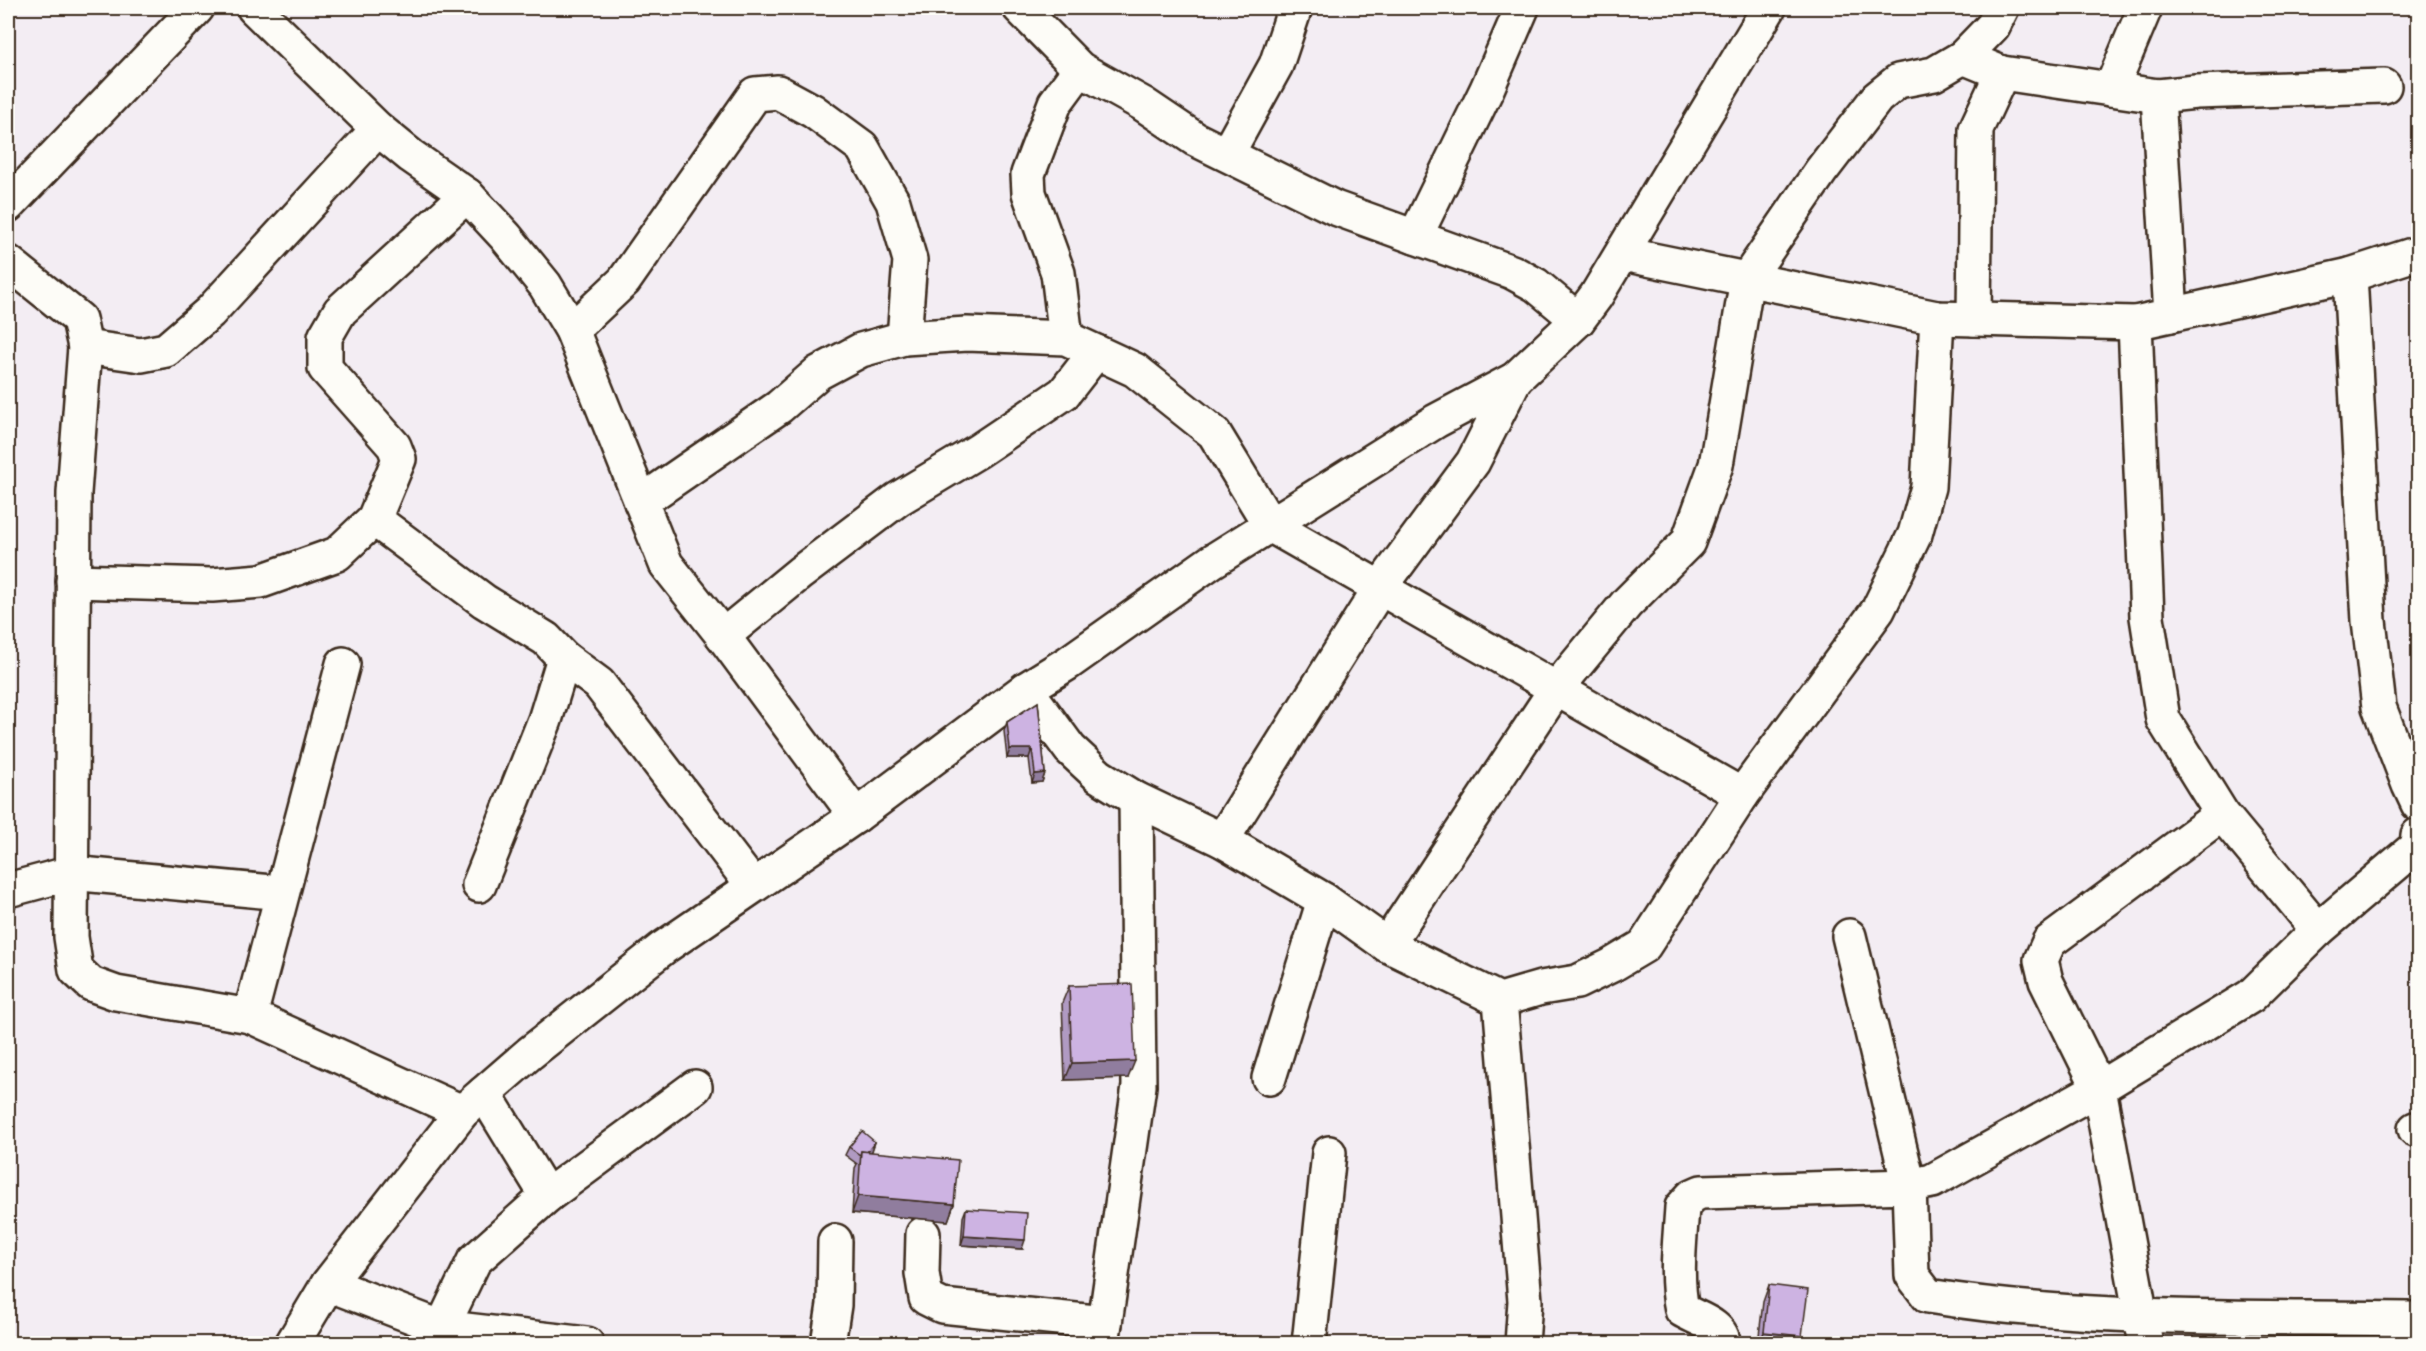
<svg xmlns="http://www.w3.org/2000/svg" width="2426" height="1351" viewBox="0 0 2426 1351" font-family="Pangolin,sans-serif">
<style>
.lines{fill:none;stroke-linecap:round;stroke-linejoin:round}
.minor-casing{stroke:#3b2a1e;stroke-width:38}
.minor{stroke:#fdfcf7;stroke-width:33}
.wall{fill:#b09ac2;stroke:#3b2a1e;stroke-width:1.5}
.shaded-wall{fill:#907d9e;stroke:#3b2a1e;stroke-width:1.5}
.building{fill:#cdb3e2;stroke:#3b2a1e;stroke-width:1.5}
</style>
<rect width="100%" height="100%" fill="#f3edf3"/>
<filter id="ink" filterUnits="userSpaceOnUse"><feTurbulence type="fractalNoise" baseFrequency=".0167" numOctaves="2"/><feDisplacementMap in="SourceGraphic" scale="12" xChannelSelector="R" yChannelSelector="G"/><feConvolveMatrix kernelMatrix="1 2 1 2 8 2 1 2 1" color-interpolation-filters="sRGB"/></filter>
<g filter="url(#ink)">
<g class="lines">
<g class="minor-casing">
<g id="minor">
<path d="M 254,8 L 378,129 L 411,156 L 467,195 L 506,237 L 545,285 L 572,330 L 666,564 L 723,636 L 856,816"/>
<path d="M 1020,8 L 1080,69 L 1143,104 L 1195,139 L 1335,208 L 1512,272 L 1536,285 L 1578,320"/>
<path d="M 1963,57 L 2002,73 L 2158,96 L 2196,92 L 2384,86"/>
<path d="M 2111,89 L 2145,8"/>
<path d="M 2158,96 L 2171,315"/>
<path d="M 1227,154 L 1276,65 L 1295,8"/>
<path d="M 8,205 L 197,8"/>
<path d="M 1415,237 L 1487,89 L 1522,8"/>
<path d="M 1623,254 L 1937,318 L 2135,323 L 2350,275 L 2418,253"/>
<path d="M 8,262 L 79,319 L 85,347 L 74,493 L 71,937 L 76,970 L 91,984 L 116,993 L 250,1016 L 462,1112"/>
<path d="M 2350,275 L 2369,621 L 2379,707 L 2409,785 L 2418,804"/>
<path d="M 1974,319 L 1976,129 L 2002,73"/>
<path d="M 2135,323 L 2147,617 L 2163,719 L 2222,814 L 2318,930"/>
<path d="M 572,330 L 624,281 L 755,94 L 778,92 L 813,111 L 862,147 L 893,202 L 910,260 L 904,338"/>
<path d="M 1066,338 L 1058,273 L 1029,193 L 1028,174 L 1055,103 L 1080,69"/>
<path d="M 85,347 L 141,355 L 166,350 L 210,312 L 378,129"/>
<path d="M 641,502 L 779,407 L 818,373 L 861,350 L 904,338 L 967,334 L 1066,338 L 1135,370 L 1214,433 L 1270,525 L 1742,795"/>
<path d="M 374,519 L 484,601 L 546,639 L 564,658 L 599,684 L 753,886"/>
<path d="M 73,581 L 212,585 L 261,581 L 337,554 L 374,519 L 399,459 L 394,446 L 325,368 L 325,337 L 340,311 L 467,195"/>
<path d="M 723,636 L 800,573 L 898,499 L 978,451 L 1064,393 L 1096,352"/>
<path d="M 1026,689 L 1070,749 L 1099,776 L 1136,799 L 1222,840 L 1324,900 L 1387,945 L 1500,1000 L 1541,988 L 1577,982 L 1612,965 L 1644,946 L 1742,795 L 1878,610 L 1915,534 L 1928,487 L 1937,318"/>
<path d="M 1222,840 L 1380,588 L 1473,462 L 1515,379"/>
<path d="M 479,885 L 545,720 L 564,658"/>
<path d="M 8,890 L 71,873 L 282,893"/>
<path d="M 1849,936 L 1909,1186 L 1932,1181 L 2099,1088 L 2251,996 L 2318,930 L 2417,846 L 2418,835"/>
<path d="M 1387,945 L 1556,689 L 1627,603 L 1688,542 L 1716,465 L 1747,279 L 1821,171 L 1877,98 L 1898,81 L 1934,74 L 1963,57 L 1993,26 L 2002,8"/>
<path d="M 1500,1000 L 1525,1301 L 1522,1344"/>
<path d="M 250,1016 L 343,664"/>
<path d="M 1269,1078 L 1324,900"/>
<path d="M 484,1093 L 547,1196"/>
<path d="M 2415,1129 L 2418,1130"/>
<path d="M 923,1234 L 922,1273 L 926,1298 L 942,1306 L 1105,1323"/>
<path d="M 328,1284 L 440,1327 L 587,1344"/>
<path d="M 292,1344 L 328,1284 L 462,1112 L 530,1053 L 663,948 L 856,816 L 1026,689 L 1068,663 L 1211,562 L 1436,421 L 1515,379 L 1578,320 L 1596,296 L 1769,8"/>
<path d="M 434,1344 L 474,1261 L 547,1196 L 695,1087"/>
<path d="M 828,1344 L 834,1305 L 835,1241"/>
<path d="M 1102,1344 L 1139,1086 L 1136,799"/>
<path d="M 1309,1344 L 1329,1153"/>
<path d="M 1723,1344 C 1724,1325 1695,1318 1682,1310 C 1675,1276 1680,1241 1682,1207 L 1692,1196 L 1701,1192 L 1909,1186 L 1912,1275 L 1928,1296 C 2089,1322 2255,1316 2418,1319"/>
<path d="M 2146,1344 L 2099,1088 L 2046,981 L 2041,960 L 2049,942 L 2222,814"/>
</g>
</g>
<use href="#minor" class="minor"/>
</g>
<g class="wall">
<path d="M 1038,702 L 1045,773 L 1042,782 L 1032,783 L 1029,758 L 1007,758 L 1004,731 L 1007,722 Z"/>
<path d="M 1069,986 L 1128,1078 L 1065,1080 L 1062,1003 Z"/>
<path d="M 875,1142 L 871,1152 L 954,1204 L 948,1221 L 852,1213 L 855,1168 L 857,1164 L 845,1155 L 849,1147 Z"/>
<path d="M 966,1209 L 1022,1249 L 961,1245 L 963,1217 Z"/>
<path d="M 1769,1285 L 1802,1336 L 1800,1344 L 1758,1344 L 1763,1302 Z"/>
</g>
<g class="shaded-wall">
<path d="M 1010,749 L 1032,749 L 1029,758 L 1007,758 Z"/>
<path d="M 1045,773 L 1042,782 L 1032,783 L 1035,774 Z"/>
<path d="M 1135,1061 L 1128,1078 L 1065,1080 L 1072,1063 Z"/>
<path d="M 875,1142 L 872,1151 L 860,1165 L 862,1157 Z"/>
<path d="M 858,1196 L 954,1204 L 948,1221 L 852,1213 Z"/>
<path d="M 964,1236 L 1025,1240 L 1022,1249 L 961,1245 Z"/>
<path d="M 1764,1332 L 1802,1336 L 1800,1344 L 1759,1344 Z"/>
</g>
<g class="building">
<path d="M 1038,702 L 1045,773 L 1035,774 L 1032,749 L 1010,749 L 1007,722 Z"/>
<path d="M 1132,984 L 1135,1061 L 1072,1063 L 1069,986 Z"/>
<path d="M 862,1131 L 875,1142 L 867,1152 L 861,1151 L 860,1155 L 849,1147 Z"/>
<path d="M 861,1151 L 958,1160 L 954,1204 L 858,1196 Z"/>
<path d="M 966,1209 L 1027,1213 L 1025,1240 L 964,1236 Z"/>
<path d="M 1769,1285 L 1808,1290 L 1802,1336 L 1764,1332 Z"/>
</g>
</g>
<rect width="2426" height="1351" fill="none" stroke="#fdfcf7" stroke-width="30"/>
<rect x="15" y="15" width="2396" height="1321" fill="none" stroke="#3b2a1e" stroke-width="2" filter="url(#ink)"/>
</svg>
